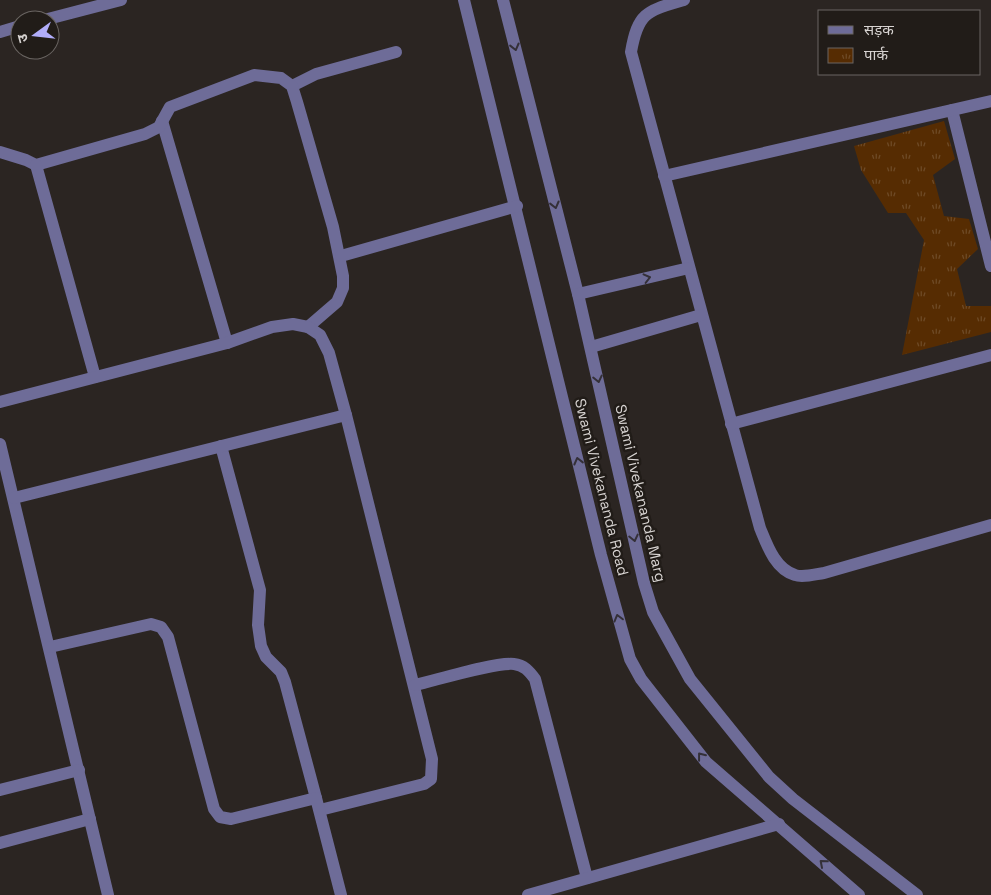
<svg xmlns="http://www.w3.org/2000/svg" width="991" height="895" viewBox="0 0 991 895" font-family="'Space Grotesk','Noto Sans Devanagari',sans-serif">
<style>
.park{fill:url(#park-tufts)}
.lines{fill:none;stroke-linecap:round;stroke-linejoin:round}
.minor{stroke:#6e6c98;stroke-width:12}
.oneway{stroke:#343038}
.labels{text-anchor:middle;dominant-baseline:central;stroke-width:5;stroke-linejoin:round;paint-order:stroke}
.street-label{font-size:15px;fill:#d7d3d1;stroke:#211c18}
</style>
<defs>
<pattern id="park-tufts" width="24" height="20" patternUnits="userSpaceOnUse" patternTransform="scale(1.25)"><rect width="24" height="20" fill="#562c02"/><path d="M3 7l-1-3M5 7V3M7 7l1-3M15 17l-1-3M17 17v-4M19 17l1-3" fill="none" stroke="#6e4a26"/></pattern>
</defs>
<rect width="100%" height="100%" fill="#2b2522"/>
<path class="park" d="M 944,121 L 955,159 L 933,175 L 944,216 L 969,219 L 978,249 L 957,269 L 966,306 L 991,306 L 991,332 L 902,355 L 924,240 L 906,213 L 888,213 L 861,170 L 854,146 Z"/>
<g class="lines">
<g class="minor">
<path d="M 464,0 L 601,555 L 630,659 L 641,679 L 706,762 L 859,895"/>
<path d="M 503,0 L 578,294 L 644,583 L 653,612 L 690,679 L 769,777 L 793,799 L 917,895"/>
<path d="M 684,0 C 647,11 638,12 631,52 L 760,528 C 767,545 775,569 795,575 C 803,578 816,574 824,573 L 991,525"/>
<path d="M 44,20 L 121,0"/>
<path d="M 0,32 L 20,26"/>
<path d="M 292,86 L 316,74 L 396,52"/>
<path d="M 952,110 L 991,266"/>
<path d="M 162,121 L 227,343"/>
<path d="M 0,152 L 26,160 L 36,165 L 145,134 L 159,127 L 170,107 L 254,75 L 281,78 L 292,86 L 297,102 L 333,227 L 343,276 L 343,288 L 337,302 L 308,327"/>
<path d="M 36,165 L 95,377"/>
<path d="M 664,176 L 991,101"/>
<path d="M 341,256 L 517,206"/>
<path d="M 578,294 L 689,268"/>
<path d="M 591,347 L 701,315"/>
<path d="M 0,402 L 227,343 L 272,327 L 293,324 L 308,327 L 320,335 L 329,353 L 346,415 L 432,759 L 431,779 L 424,784 L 320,810"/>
<path d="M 731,424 L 991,355"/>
<path d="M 0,444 L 108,895"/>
<path d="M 221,446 L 260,590 L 258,625 L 261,646 L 266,657 L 281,672 L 285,682 L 316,798"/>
<path d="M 14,498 L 346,415"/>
<path d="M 50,647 L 151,624 L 161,627 L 168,637 L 214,809 L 220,817 L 231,819 L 316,798 L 341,895"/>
<path d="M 415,685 C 437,680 494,662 514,664 C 524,665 529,671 535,679 L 587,878"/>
<path d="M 0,790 L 79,770"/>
<path d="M 0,843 L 90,819"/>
<path d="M 528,895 L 779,824"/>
</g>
</g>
<defs><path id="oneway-chevron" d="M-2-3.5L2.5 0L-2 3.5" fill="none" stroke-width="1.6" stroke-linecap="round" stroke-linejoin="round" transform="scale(1.25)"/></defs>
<g class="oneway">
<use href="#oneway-chevron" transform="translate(515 47) rotate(76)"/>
<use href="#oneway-chevron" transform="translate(555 205) rotate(76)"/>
<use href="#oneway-chevron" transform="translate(647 278) rotate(-14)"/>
<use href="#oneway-chevron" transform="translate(598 379) rotate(77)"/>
<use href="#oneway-chevron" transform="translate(578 461) rotate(-104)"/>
<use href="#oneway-chevron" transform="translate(634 538) rotate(77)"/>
<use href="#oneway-chevron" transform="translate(618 618) rotate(-105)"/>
<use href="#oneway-chevron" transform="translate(701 756) rotate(-128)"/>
<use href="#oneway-chevron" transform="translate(823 863) rotate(-139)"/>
</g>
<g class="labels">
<g class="street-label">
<text transform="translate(602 487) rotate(76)">Swami Vivekananda Road</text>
<text transform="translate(641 493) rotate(77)">Swami Vivekananda Marg</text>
</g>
</g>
<rect x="818" y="10" width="162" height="65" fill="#211c18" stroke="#6a6562"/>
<rect x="828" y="26" width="25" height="8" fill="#6e6c98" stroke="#6a6562"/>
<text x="864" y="35" font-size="15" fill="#d7d3d1">सड़क</text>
<rect x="828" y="48" width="25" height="15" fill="url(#park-tufts)" stroke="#6a6562"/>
<text x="864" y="60" font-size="15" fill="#d7d3d1">पार्क</text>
<g transform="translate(35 35) rotate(255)"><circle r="24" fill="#211c18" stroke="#6a6562"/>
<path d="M0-4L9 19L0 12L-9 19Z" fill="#b1adfa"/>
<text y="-8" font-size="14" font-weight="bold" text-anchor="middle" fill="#d7d3d1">उ</text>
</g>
</svg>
